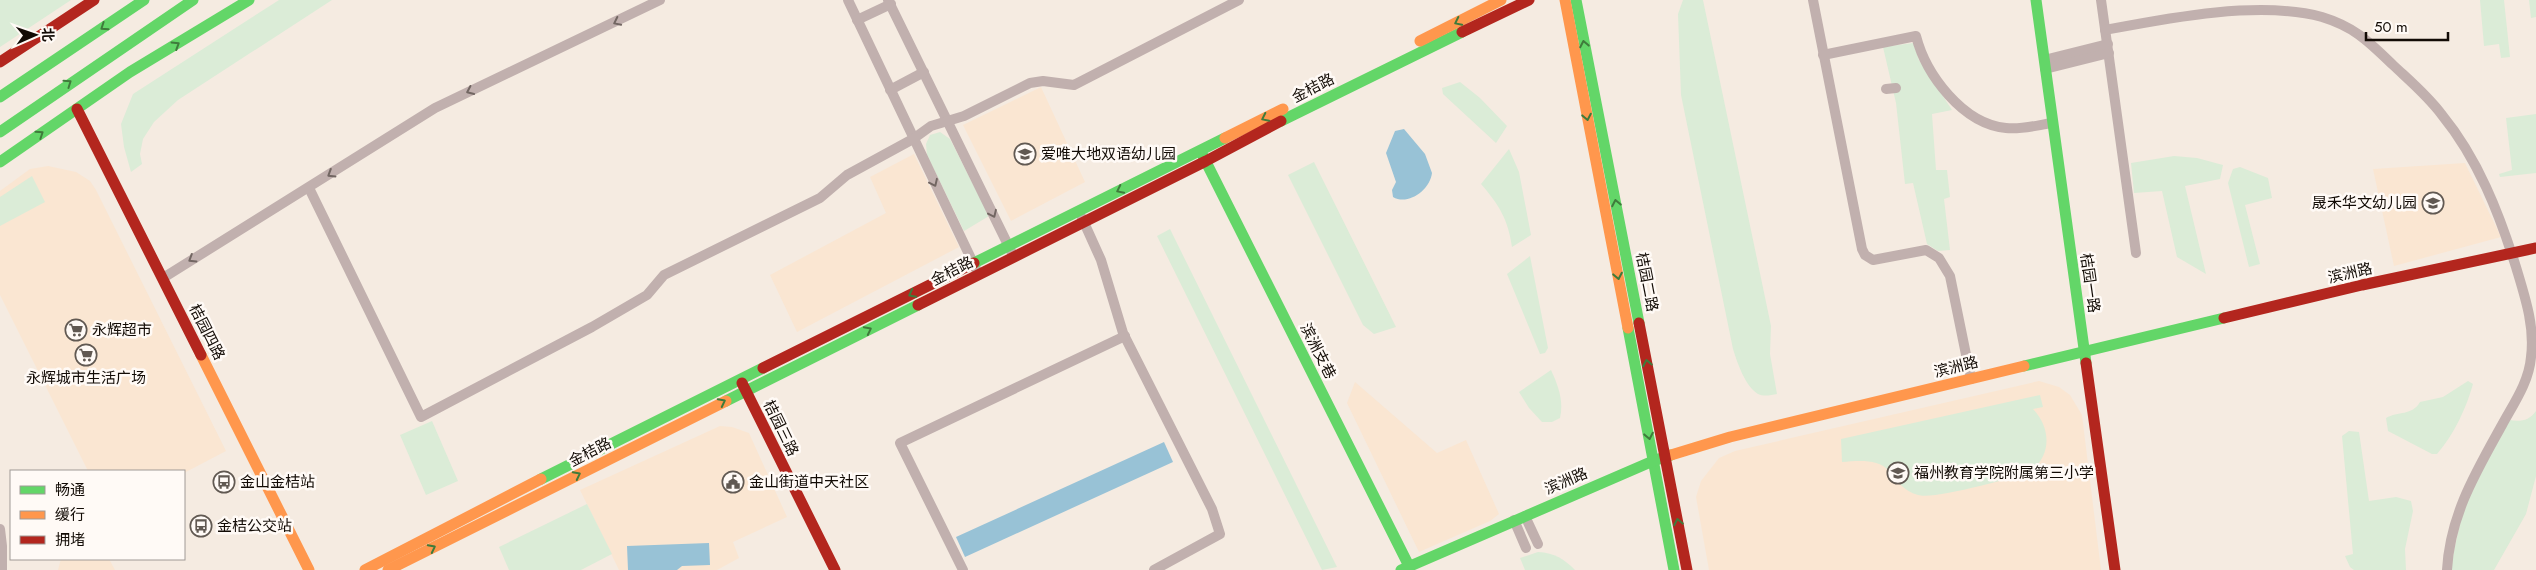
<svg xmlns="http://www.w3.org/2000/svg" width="2536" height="570" viewBox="0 0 2536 570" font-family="Jost,'Noto Sans SC',sans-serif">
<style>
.built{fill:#fae6d2}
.green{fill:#dbecd7}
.water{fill:#98c2d6}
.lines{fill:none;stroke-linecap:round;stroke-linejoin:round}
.street{stroke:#c1b0ae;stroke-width:10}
.fast{stroke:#63d668;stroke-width:11}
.slow{stroke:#ff974d;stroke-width:11}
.jam{stroke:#b3261e;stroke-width:11}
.oneway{stroke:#726662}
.oneway2{stroke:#3f7b3b}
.labels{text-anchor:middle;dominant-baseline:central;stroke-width:5;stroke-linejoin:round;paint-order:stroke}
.street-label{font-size:15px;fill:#120b05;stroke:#fffaf6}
.poi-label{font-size:15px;fill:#120b05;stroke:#fffaf6;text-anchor:start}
</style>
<rect width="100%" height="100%" fill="#f5ebe1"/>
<g class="built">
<path d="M 1041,87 L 1085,182 L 1011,221 L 963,125 Z"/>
<path d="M 914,154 L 959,247 L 797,332 L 770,275 L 886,213 L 870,177 Z"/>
<path d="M 2465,163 L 2501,237 L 2394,266 L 2373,169 Z"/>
<path d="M 48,166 L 76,172 L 90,181 L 96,190 L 226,451 L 184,473 L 184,471 L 88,471 L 0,295 L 0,191 L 30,169 Z"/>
<path d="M 2039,381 L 2059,387 L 2070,395 L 2082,415 L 2101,570 L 1709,570 L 1696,497 L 1701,481 L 1719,458 L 1735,451 Z"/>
<path d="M 1355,382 L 1437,453 L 1466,440 L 1499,514 L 1490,521 L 1419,552 L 1347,403 Z"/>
<path d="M 720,426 L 732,427 L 749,433 L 787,517 L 733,542 L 739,558 L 717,570 L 619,570 L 580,490 Z"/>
<path d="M 61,559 L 109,559 L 115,570 L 58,570 Z"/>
</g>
<g class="green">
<path d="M 0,0 L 71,0 L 0,47 Z"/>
<path d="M 279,0 L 332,0 L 178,100 L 154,122 L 143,139 L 140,154 L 142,164 L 131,172 L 124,147 L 121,124 L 133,94 Z"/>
<path d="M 1683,0 L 1703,0 L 1771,326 L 1770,354 L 1777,394 C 1771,395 1764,397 1758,394 C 1745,386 1737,362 1733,349 L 1681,95 L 1678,14 Z"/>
<path d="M 2480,0 L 2504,0 L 2510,57 L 2501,58 L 2499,44 L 2484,46 Z"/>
<path d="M 2529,0 L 2536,0 L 2536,17 L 2531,18 Z"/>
<path d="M 1913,43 L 1919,60 L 1952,110 L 1932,114 L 1936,170 L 1947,170 L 1950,197 L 1944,199 L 1950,250 L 1938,251 L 1927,244 L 1913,183 L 1905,184 L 1896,103 L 1883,47 Z"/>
<path d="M 1460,82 L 1480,98 L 1507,126 L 1496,143 L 1443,94 L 1442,88 Z"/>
<path d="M 2536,114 L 2536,173 L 2500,177 L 2499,174 L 2512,170 L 2506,118 Z"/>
<path d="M 940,132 L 950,139 L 989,216 L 964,231 L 927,155 L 926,144 L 930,135 Z"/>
<path d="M 1509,149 L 1519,172 L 1531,235 L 1512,247 C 1508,219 1499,205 1481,184 Z"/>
<path d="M 2174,156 L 2197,158 L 2223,165 L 2220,179 L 2185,186 L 2206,274 L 2177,257 L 2162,191 L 2134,193 L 2131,163 Z"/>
<path d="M 1314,162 L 1396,327 L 1374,334 L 1363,325 L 1288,175 Z"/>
<path d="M 2240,167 L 2268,178 L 2272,198 L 2245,205 L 2260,264 L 2249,267 L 2228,183 L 2233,169 Z"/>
<path d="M 32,176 L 45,202 L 0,226 L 0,197 Z"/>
<path d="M 1170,229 L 1337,567 L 1322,570 L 1157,236 Z"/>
<path d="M 1530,256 L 1548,348 L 1545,353 L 1540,354 L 1507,274 Z"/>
<path d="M 1551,370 C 1558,385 1564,401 1560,418 L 1552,422 L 1542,422 L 1529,408 L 1519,392 Z"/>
<path d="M 2468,381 L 2473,384 C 2466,409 2454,434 2437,454 L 2432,454 L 2388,431 L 2386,418 C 2398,411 2412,416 2420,402 L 2443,397 Z"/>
<path d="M 2040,395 L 2043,407 L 2033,409 C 2051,428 2052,455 2030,472 C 2011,478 1934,500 1918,495 C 1903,491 1899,482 1889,471 C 1878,458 1857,461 1842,462 L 1841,439 Z"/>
<path d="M 2536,411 L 2536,476 L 2526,514 L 2494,570 L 2450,570 L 2465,500 L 2509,420 C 2520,422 2529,421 2536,411 Z"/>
<path d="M 432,421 L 458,481 L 426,495 L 400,435 Z"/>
<path d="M 2349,431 L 2359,432 L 2369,501 L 2396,497 L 2411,501 L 2413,511 L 2405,549 L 2406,570 L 2354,570 L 2350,567 L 2345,556 L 2353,554 L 2342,436 Z"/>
<path d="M 587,504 L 612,554 L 581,570 L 509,570 L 499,547 Z"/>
<path d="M 1538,552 C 1555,553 1564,559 1575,570 L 1525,570 L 1520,558 Z"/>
</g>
<g class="water">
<path d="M 1404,129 L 1425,154 L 1432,173 C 1430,190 1408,206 1393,197 L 1392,190 L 1396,182 L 1386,153 L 1395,131 Z"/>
<path d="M 1164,442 L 1173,462 L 965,557 L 956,537 Z"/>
<path d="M 709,543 L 710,565 L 682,566 L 677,570 L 628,570 L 627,546 Z"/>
</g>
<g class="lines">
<g class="street">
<path d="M 848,0 L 976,269"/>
<path d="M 888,0 L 1011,251"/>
<path d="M 1813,0 L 1862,249 L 1865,255 L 1873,260 L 1926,250 L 1939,258 L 1950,276 L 1971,379"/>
<path d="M 2101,0 L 2136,253"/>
<path d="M 857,20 L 891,4"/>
<path d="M 2105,30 C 2168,18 2260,0 2322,17 C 2355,27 2369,42 2393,65 C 2410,81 2428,96 2442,115 C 2478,159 2499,213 2516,267 C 2525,297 2535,326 2531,357 C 2529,382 2514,403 2502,425 C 2476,472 2450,515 2447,570"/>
<path d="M 1823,55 L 1916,36 C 1926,75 1963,124 2006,128 C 2021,130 2038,125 2052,123"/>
<path d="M 2044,60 L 2108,44"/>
<path d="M 2045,69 L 2109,53"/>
<path d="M 1886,89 L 1896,88"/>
<path d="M 890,90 L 924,72"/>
<path d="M 309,188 L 421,417 L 592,327 L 647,295 L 664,275 L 820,198 L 847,175 L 913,139 L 931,126 L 964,116 L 1030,83 L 1043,81 L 1074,85 L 1239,0"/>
<path d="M 1082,218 L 1101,260 L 1123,333 L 1212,509 L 1220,534 L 1154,570"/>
<path d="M 163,278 L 435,108 L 660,0"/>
<path d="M 1525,516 L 1538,544"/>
<path d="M 1514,520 L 1526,548"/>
<path d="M 0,529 L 2,546 L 2,570"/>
<path d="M 963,570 L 900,443 L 1125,336"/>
</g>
<g class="fast">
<path d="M 1576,0 L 1639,323"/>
<path d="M 2036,0 L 2086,363"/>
<path d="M 0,97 L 144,0"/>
<path d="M 1281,121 L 1462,32"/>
<path d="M 0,132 L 193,0"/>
<path d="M 1202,154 L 1409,566"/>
<path d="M 0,162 L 130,72 L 249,0"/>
<path d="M 974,263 L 1225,138"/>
<path d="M 1628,328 L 1674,570"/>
<path d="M 2024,366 L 2224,318"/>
<path d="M 726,401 L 918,305"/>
<path d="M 541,479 L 763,368"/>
<path d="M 1401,570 L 1653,461 L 1671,455"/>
</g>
<g class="slow">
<path d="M 1565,0 L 1628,328"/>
<path d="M 1420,41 L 1501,0"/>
<path d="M 1225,138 L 1283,109"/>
<path d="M 201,355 L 309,570"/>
<path d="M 1671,455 L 1730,437 L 2024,366"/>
<path d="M 365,570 L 541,479"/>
<path d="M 388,570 L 726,401"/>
</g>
<g class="jam">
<path d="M 1462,32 L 1529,0"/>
<path d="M 0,62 L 94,0"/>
<path d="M 77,109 L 201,355"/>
<path d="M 918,305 L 1206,161 L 1281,121"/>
<path d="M 2224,318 L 2362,285 L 2536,248"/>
<path d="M 1639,323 L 1687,570"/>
<path d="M 2086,363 L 2115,570"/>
<path d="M 763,368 L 974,263"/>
<path d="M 742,383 L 835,570"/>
</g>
</g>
<defs><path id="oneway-chevron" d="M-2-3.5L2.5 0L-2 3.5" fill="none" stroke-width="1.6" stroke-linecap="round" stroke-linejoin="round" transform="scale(1.25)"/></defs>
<g class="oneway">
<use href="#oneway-chevron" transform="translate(617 22) rotate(154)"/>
<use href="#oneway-chevron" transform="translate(470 91) rotate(155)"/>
<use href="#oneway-chevron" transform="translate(331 174) rotate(148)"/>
<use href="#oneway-chevron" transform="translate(934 183) rotate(65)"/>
<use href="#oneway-chevron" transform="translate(993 214) rotate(65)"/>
<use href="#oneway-chevron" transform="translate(192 259) rotate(148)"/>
</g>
<g class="oneway2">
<use href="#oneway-chevron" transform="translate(1458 22) rotate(154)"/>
<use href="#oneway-chevron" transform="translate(104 27) rotate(146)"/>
<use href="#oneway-chevron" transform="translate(1584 44) rotate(-101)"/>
<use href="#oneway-chevron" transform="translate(176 45) rotate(-32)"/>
<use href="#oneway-chevron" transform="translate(68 83) rotate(-35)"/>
<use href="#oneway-chevron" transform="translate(1587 117) rotate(79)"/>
<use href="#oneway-chevron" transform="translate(1265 118) rotate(154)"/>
<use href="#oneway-chevron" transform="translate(40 134) rotate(-34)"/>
<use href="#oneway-chevron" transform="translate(1120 190) rotate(154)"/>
<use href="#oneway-chevron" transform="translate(1616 203) rotate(-101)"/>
<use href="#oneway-chevron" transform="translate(1618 276) rotate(79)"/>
<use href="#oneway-chevron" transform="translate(912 294) rotate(153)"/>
<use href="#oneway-chevron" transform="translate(868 330) rotate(-27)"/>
<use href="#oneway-chevron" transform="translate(1647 363) rotate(-101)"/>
<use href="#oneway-chevron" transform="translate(722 402) rotate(-27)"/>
<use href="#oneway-chevron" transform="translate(1649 436) rotate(79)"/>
<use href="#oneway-chevron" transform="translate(577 475) rotate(-27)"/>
<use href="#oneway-chevron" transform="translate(1678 522) rotate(-101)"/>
<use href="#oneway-chevron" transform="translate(432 548) rotate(-27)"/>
</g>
<defs>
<g id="school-ring" transform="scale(1.125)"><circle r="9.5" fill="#fffaf6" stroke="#615952" stroke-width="1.5"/><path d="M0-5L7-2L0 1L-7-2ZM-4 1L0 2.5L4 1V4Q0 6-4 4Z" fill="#615952"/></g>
<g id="supermarket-ring" transform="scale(1.125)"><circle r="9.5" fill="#fffaf6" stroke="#615952" stroke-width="1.5"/><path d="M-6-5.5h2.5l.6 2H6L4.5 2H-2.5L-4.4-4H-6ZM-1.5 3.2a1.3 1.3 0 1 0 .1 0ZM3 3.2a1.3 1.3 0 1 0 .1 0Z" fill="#615952"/></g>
<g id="bus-ring" transform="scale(1.125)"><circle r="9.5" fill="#fffaf6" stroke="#615952" stroke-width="1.5"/><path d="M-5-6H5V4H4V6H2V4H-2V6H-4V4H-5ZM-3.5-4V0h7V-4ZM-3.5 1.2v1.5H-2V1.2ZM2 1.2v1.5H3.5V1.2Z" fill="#615952"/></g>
<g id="civic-ring" transform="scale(1.125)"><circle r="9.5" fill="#fffaf6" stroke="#615952" stroke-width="1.5"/><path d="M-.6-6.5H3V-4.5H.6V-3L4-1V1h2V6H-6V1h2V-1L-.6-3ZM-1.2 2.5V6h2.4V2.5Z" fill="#615952"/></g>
</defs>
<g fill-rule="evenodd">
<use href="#school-ring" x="1025" y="154"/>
<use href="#school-ring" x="2433" y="203"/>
<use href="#supermarket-ring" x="76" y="330"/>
<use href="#supermarket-ring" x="86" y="355"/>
<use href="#school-ring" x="1898" y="473"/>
<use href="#bus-ring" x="224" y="482"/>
<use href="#civic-ring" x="733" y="482"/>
<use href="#bus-ring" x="201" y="526"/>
</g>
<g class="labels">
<g class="street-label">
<text transform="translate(1313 88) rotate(-27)">金桔路</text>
<text transform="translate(952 271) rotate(-27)">金桔路</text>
<text transform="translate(2350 273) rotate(-13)">滨洲路</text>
<text transform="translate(1647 282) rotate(79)">桔园二路</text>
<text transform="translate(2090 283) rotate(82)">桔园一路</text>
<text transform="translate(207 332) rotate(63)">桔园四路</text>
<text transform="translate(1318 351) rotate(63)">滨洲支巷</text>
<text transform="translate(1956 367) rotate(-14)">滨洲路</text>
<text transform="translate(781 428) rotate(64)">桔园三路</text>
<text transform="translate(590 452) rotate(-27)">金桔路</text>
<text transform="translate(1566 481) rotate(-23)">滨洲路</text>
</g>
<g class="poi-label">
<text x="1041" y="154">爱唯大地双语幼儿园</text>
<text x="2417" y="203" text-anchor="end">晟禾华文幼儿园</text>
<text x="92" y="330">永辉超市</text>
<text x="86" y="378" text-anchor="middle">永辉城市生活广场</text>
<text x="1914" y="473">福州教育学院附属第三小学</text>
<text x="240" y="482">金山金桔站</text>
<text x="749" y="482">金山街道中天社区</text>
<text x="217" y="526">金桔公交站</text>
</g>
</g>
<rect x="10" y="470" width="175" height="90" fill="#fffaf6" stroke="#a09a96"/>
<rect x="20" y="486" width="25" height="8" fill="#63d668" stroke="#a09a96"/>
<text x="55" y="495" font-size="15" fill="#120b05">畅通</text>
<rect x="20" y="511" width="25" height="8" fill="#ff974d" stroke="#a09a96"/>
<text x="55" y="520" font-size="15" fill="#120b05">缓行</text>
<rect x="20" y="536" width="25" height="8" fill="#b3261e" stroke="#a09a96"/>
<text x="55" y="545" font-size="15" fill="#120b05">拥堵</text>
<g transform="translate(35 35) rotate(88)" stroke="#fffaf6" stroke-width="4" paint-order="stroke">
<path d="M0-4L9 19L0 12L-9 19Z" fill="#120b05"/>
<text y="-8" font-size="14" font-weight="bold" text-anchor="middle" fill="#120b05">北</text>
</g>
<path d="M2366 32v8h82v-8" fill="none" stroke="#120b05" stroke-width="2.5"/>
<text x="2374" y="32" font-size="15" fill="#120b05" stroke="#fffaf6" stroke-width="4" paint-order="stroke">50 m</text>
</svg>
